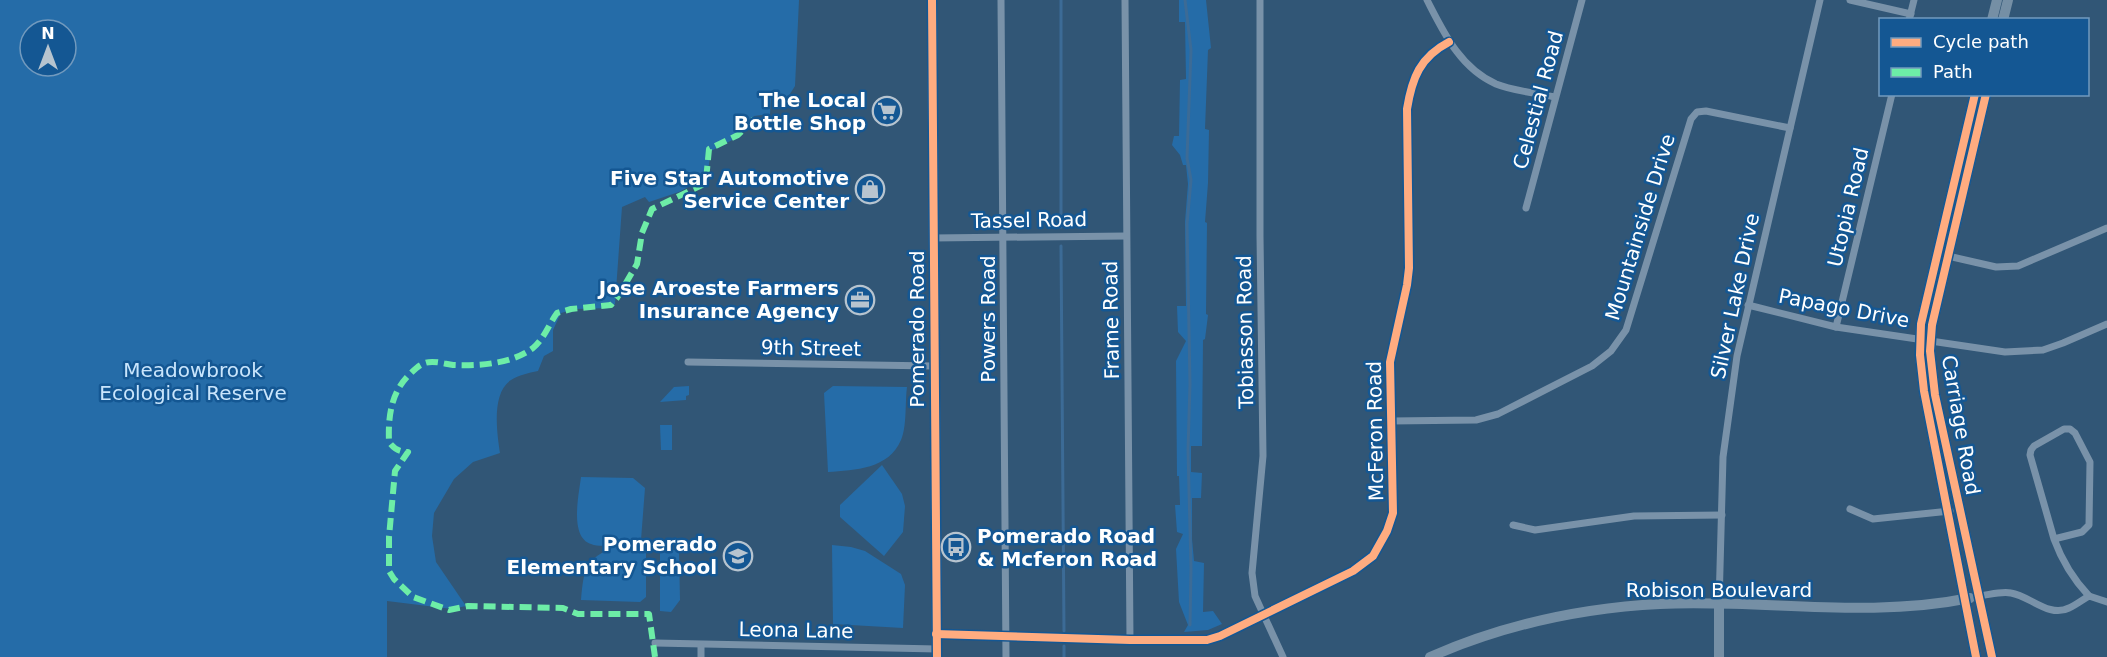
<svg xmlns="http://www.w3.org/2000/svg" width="2107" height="657" viewBox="0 0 2107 657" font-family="'DejaVu Sans',sans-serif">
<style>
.green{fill:#256ca8;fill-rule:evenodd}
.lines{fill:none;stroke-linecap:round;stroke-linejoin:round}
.stream{stroke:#3c6b96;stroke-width:3}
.street{stroke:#7992a9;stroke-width:7}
.secondary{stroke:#758fa5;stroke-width:10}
.primary{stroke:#7892a7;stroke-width:10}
.quiet{stroke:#6deda7;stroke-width:6;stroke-dasharray:12 6;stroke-linecap:butt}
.cycleway-casing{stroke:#145793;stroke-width:11}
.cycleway{stroke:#ffac80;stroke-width:8}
.labels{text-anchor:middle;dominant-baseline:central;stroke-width:5;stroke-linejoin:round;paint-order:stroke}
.poi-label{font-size:20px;font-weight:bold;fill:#fff;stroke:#145793;text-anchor:end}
.street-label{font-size:20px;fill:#fff;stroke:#145793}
.park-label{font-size:20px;fill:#c9e5fc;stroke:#145793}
</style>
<rect width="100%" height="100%" fill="#315676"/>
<g class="green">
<path d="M 0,0 L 799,0 L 795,86 L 788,97 L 771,98 L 770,114 L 754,116 L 738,137 L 711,151 L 707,177 L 679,192 L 649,202 L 645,197 L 622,207 L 615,304 L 610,308 L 575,309 L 561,313 L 553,330 L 553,351 L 544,356 L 538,371 C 528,373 519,375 511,380 C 491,393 497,433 500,453 L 473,462 L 454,479 L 434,513 L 432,536 L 436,562 L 466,606 L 452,609 L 387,601 L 387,657 L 0,657 ZM 30,30 L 66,30 L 66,66 L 30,66 Z"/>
<path d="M 1179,0 L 1206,0 L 1211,48 L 1208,50 L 1205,129 L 1209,130 L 1208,183 L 1205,222 L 1207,223 L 1206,314 L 1208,315 L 1205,339 L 1203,340 L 1202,446 L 1191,446 L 1191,472 L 1202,473 L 1201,498 L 1192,498 L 1192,539 L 1194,561 L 1204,563 L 1203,612 L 1213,611 L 1222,624 L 1208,630 L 1184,632 L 1188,625 L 1179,602 L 1176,549 L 1183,534 L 1177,532 L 1175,505 L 1180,505 L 1179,476 L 1177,476 L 1176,361 L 1186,341 L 1178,332 L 1177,306 L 1186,306 L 1185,222 L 1188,184 L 1186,165 L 1183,165 L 1180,155 L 1172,145 L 1174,136 L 1179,136 L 1180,80 L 1186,79 L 1185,22 L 1179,22 Z"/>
<path d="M 689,386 L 689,395 L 686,396 L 686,400 L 660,402 L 674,387 Z"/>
<path d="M 833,386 L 907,387 C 905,402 907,427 901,440 C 889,469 855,470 828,472 L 824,393 Z"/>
<path d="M 660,425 L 672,425 L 672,450 L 661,450 Z"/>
<path d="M 882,465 L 902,494 L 905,506 L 903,532 L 884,556 L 840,517 L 840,505 Z"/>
<path d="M 581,477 L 633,478 L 645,488 L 641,540 L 646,541 L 646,597 L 640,602 L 581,600 C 584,568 585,560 615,546 C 608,545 598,547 591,544 C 569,537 579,494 581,477 Z"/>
<path d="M 832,545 L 851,547 L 865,551 L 901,574 L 905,585 L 903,628 L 833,624 Z"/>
<path d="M 660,550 L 679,550 L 680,600 L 671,612 L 660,611 Z"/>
</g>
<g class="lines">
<g class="stream">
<path d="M 1185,0 L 1191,50 L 1187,158 L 1191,180 L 1187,224 L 1190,384 L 1188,450 L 1191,568 L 1190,625"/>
<path d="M 1061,227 L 1061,0"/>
<path d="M 1061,246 L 1064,631"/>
<path d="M 1064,657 L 1064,646"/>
</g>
<g class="street">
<path d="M 1001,0 L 1006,657"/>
<path d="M 1125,0 L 1130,640"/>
<path d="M 1260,0 L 1260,236 L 1263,456 L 1252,573 L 1255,596 L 1283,657"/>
<path d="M 1427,0 C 1444,33 1460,68 1496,84 C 1513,91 1536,93 1555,97"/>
<path d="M 1850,0 L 1911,14"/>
<path d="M 1909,20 L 1914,0"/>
<path d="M 1526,208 L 1582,0"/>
<path d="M 933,238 L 1126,236"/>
<path d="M 1948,256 L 1996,267 L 2018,266 L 2107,228"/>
<path d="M 1748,305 L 1836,327 L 2005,352 L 2043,350 L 2063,343 L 2107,324"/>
<path d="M 1836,327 L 1892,94"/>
<path d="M 688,362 L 933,366"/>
<path d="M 1391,421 L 1476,420 L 1498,414 L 1592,366 L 1611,351 L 1626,330 L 1691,119 L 1697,112 L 1706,111 L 1790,128"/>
<path d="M 1850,509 L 1873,519 L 1950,511"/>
<path d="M 1513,525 L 1535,530 L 1634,516 L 1722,515"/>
<path d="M 2054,539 L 2082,532 L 2089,525 L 2090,462 L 2075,433 L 2070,429 L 2064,429 L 2034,446 L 2031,450 L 2030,455 L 2054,539 C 2062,561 2073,579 2089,596"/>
<path d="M 1979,596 C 1989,595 2001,591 2011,593 C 2030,596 2049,618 2069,608 C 2076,605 2082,600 2089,596 L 2107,602"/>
<path d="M 1719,605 L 1723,457 L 1737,356 L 1820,0"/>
<path d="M 936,634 L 1130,640 L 1207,640 L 1220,636 L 1353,571 L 1373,556 L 1387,531 L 1393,513 L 1390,362 L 1407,285 L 1409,268 L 1407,109 C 1412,78 1420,57 1449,42"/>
<path d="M 655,643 L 937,649"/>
<path d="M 701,645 L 701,657"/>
</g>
<g class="secondary">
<path d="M 1992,20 L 1997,0"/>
<path d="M 2003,20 L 2008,0"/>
<path d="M 1975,94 L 1921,324 L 1920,355 L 1924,391 L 1976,657"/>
<path d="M 1986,94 L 1932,325 L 1930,351 L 1935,395 L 1992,657"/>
<path d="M 1430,657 C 1503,625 1580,608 1660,604 C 1764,599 1867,619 1970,598"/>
<path d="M 1719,657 L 1719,605"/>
</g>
<path class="primary" d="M 932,0 L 937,657"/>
<path class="quiet" d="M 655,657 L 649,614 L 578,614 L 563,608 L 468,606 L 449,610 L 413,597 L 394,579 L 389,571 L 389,537 L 395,471 L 408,452 C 399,452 394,449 389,442 C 388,416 391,392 410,374 C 415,369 419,365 425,363 C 433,360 445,364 453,365 C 480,366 511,364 533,348 C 544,339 549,324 557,313 L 571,309 L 611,305 L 617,298 L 637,264 L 642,233 L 652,209 L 702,185 L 706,180 L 709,149 L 738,135 L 755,118"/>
<g class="cycleway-casing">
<g id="cycleway">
<path d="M 932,0 L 937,657"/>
<path d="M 1975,94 L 1921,324 L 1920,355 L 1924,391 L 1976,657"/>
<path d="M 1986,94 L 1932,325 L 1930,351 L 1935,395 L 1992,657"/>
<path d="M 936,634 L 1130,640 L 1207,640 L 1220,636 L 1353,571 L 1373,556 L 1387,531 L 1393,513 L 1390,362 L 1407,285 L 1409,268 L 1407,109 C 1412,78 1420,57 1449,42"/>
</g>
</g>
<use href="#cycleway" class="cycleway"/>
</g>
<defs>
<g id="supermarket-ring" transform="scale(1.5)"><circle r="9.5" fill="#145793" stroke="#b7c4cf" stroke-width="1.5"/><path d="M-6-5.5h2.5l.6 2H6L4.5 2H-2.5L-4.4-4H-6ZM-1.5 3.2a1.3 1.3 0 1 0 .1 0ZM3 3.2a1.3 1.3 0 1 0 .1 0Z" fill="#b7c4cf"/></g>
<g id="shop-ring" transform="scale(1.5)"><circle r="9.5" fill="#145793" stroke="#b7c4cf" stroke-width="1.5"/><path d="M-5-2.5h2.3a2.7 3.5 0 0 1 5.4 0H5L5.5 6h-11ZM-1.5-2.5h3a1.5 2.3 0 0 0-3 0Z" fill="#b7c4cf"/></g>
<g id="office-ring" transform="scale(1.5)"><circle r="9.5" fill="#145793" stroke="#b7c4cf" stroke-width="1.5"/><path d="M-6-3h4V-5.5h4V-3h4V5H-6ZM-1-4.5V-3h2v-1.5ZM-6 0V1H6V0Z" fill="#b7c4cf"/></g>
<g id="bus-ring" transform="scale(1.5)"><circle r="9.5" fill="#145793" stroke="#b7c4cf" stroke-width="1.5"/><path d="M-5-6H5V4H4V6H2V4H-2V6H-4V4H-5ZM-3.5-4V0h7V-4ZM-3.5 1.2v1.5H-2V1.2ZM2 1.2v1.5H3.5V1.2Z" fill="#b7c4cf"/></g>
<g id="school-ring" transform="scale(1.5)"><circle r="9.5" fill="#145793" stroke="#b7c4cf" stroke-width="1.5"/><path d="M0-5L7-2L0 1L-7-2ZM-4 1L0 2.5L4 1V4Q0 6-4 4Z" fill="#b7c4cf"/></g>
</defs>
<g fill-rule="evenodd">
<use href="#supermarket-ring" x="887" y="111"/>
<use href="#shop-ring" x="870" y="189"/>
<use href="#office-ring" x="860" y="300"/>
<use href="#bus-ring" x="956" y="547"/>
<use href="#school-ring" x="738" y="556"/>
</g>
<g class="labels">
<g class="poi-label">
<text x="866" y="100">The Local<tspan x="866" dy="23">Bottle Shop</tspan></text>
<text x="849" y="178">Five Star Automotive<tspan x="849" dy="23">Service Center</tspan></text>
<text x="839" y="288">Jose Aroeste Farmers<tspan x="839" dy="23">Insurance Agency</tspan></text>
<text x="977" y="536" text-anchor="start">Pomerado Road<tspan x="977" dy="23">&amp; Mcferon Road</tspan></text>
<text x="717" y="544">Pomerado<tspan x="717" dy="23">Elementary School</tspan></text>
</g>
<g class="street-label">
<text transform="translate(1538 100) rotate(-75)">Celestial Road</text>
<text transform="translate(1848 207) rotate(-77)">Utopia Road</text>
<text transform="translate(1029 220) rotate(-1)">Tassel Road</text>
<text transform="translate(1640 227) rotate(-73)">Mountainside Drive</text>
<text transform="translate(1735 296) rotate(-78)">Silver Lake Drive</text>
<text transform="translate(1844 308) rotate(11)">Papago Drive</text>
<text transform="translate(988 319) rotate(-90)">Powers Road</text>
<text transform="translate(1111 320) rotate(-91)">Frame Road</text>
<text transform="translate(917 329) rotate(-90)">Pomerado Road</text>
<text transform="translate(1245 332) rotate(-91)">Tobiasson Road</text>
<text transform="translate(811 348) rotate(1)">9th Street</text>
<text transform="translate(1961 425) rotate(80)">Carriage Road</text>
<text transform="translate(1375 431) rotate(-91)">McFeron Road</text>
<text x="1719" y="590">Robison Boulevard</text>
<text transform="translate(796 630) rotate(1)">Leona Lane</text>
</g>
<g class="park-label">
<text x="193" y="370">Meadowbrook<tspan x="193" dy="23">Ecological Reserve</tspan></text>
</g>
</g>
<rect x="1879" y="18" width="210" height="78" fill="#145793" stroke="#729abe" stroke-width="1.5"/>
<rect x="1891" y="38" width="30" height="9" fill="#ffac80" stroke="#729abe" stroke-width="1.5"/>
<text x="1933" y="48" font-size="18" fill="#ffffff">Cycle path</text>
<rect x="1891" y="68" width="30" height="9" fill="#6deda7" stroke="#729abe" stroke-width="1.5"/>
<text x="1933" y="78" font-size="18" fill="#ffffff">Path</text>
<g transform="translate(48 48)"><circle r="28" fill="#145793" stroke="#729abe" stroke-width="1.5"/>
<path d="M0-4.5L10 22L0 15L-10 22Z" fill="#b7c4cf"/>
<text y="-9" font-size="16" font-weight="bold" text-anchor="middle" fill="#ffffff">N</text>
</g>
</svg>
